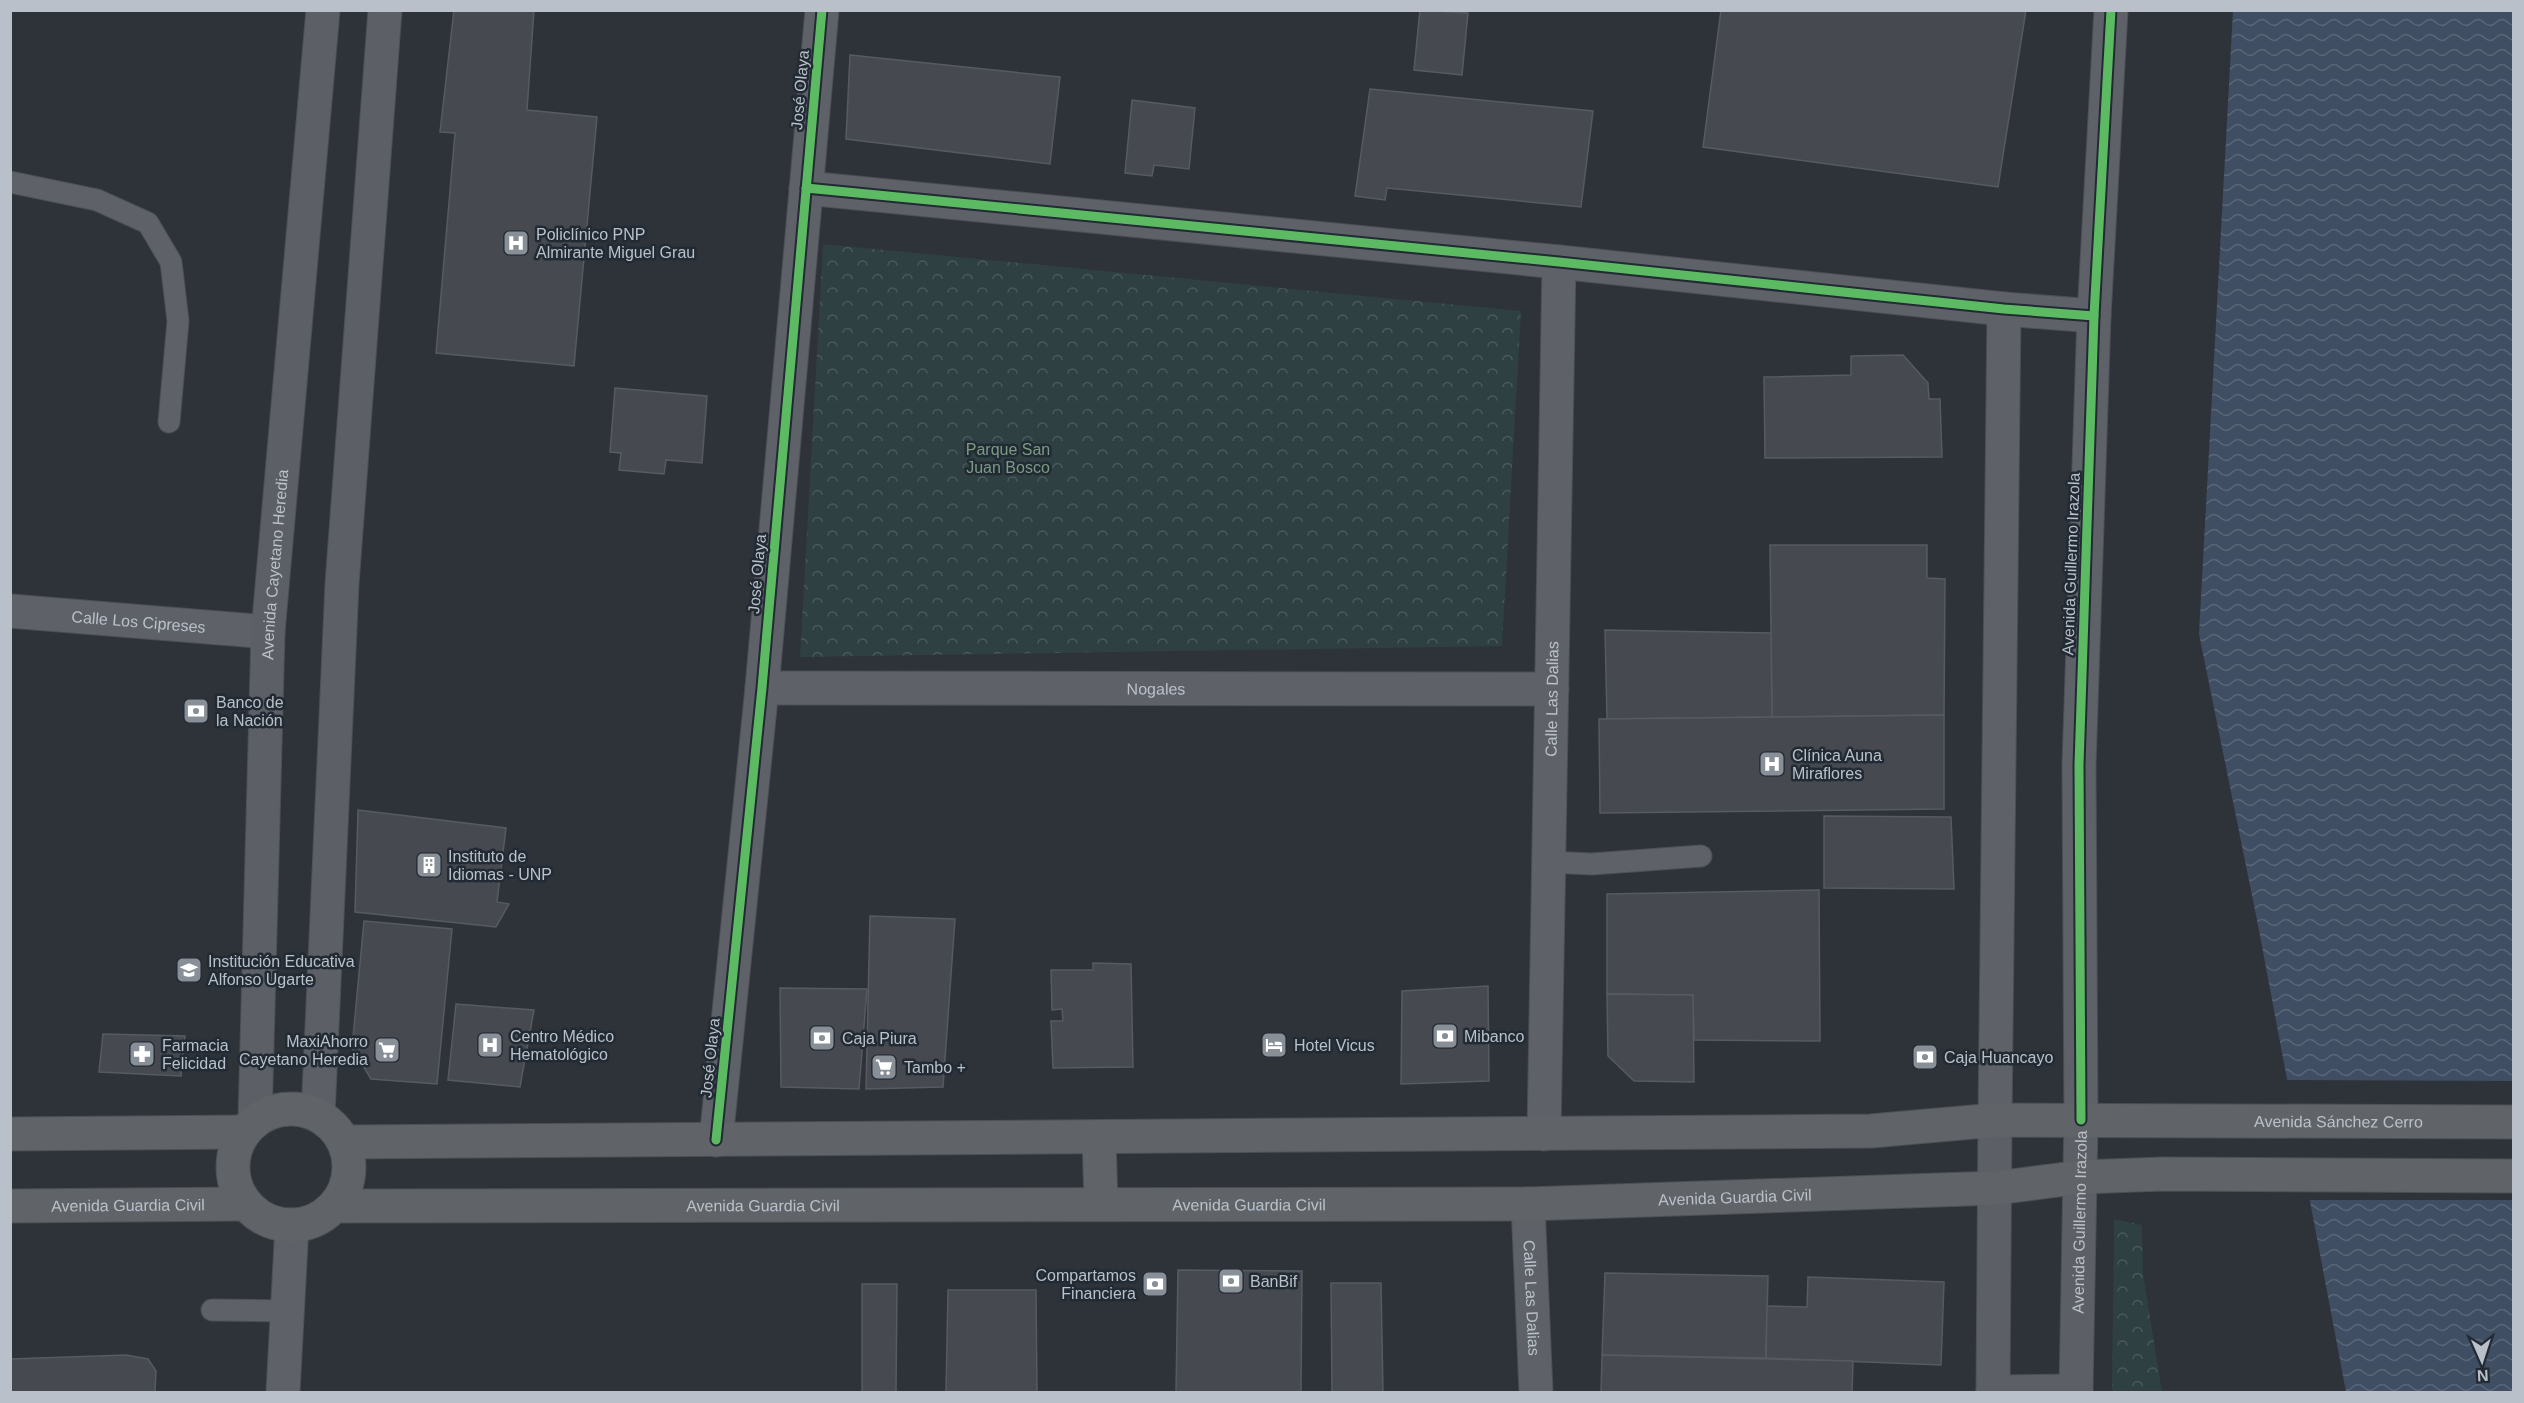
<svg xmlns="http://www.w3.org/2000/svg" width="2524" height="1403" viewBox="0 0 2524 1403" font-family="Arial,sans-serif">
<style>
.park{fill:url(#park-crowns)}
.water{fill:url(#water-waves)}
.pier{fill:#2e3339}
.building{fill:#464a50;stroke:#565b61;stroke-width:1.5}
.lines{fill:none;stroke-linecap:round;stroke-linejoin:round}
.service-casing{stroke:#4c4f54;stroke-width:23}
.minor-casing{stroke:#4c4f54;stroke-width:35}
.secondary-casing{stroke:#4c4f54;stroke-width:35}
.primary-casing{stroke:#4c5056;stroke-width:35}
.service{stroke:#5e6268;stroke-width:21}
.minor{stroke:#5e6268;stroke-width:33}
.secondary{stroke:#5c6066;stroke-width:33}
.primary{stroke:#606469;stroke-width:33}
.cycleway-casing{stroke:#222a34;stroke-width:13}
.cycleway{stroke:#5cba63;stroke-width:9}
.labels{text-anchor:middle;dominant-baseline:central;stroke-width:5;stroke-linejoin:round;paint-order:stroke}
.street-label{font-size:16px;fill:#b9c0c9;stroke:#222a34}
.poi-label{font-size:16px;fill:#b9c0c9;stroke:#222a34;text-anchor:start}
.park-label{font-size:16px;fill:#7a9c82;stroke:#222a34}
</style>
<defs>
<pattern id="park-crowns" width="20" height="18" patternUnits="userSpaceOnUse" patternTransform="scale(1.5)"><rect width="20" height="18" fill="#2e4041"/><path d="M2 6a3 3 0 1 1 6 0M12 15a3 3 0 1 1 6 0" fill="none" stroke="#4a5a5b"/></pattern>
<pattern id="water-waves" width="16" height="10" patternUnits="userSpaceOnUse" patternTransform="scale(1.5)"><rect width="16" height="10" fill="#3f4e62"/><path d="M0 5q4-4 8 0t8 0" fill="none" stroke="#596677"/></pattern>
</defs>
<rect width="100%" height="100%" fill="#2e3339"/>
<g class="park">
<path d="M 823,244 L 1521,311 L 1502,646 L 800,657 Z"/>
<path d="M 2114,1219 L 2142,1225 L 2143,1274 L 2162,1392 L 2112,1392 Z"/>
</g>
<path class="water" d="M 2233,11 L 2513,11 L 2513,1392 L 2346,1392 L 2257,920 L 2199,634 Z"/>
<path class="pier" d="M 2284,1080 L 2513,1081 L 2513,1200 L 2306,1200 Z"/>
<g class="building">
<path d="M 454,10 L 534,10 L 527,110 L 597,117 L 574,366 L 436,353 L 455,133 L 440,132 Z"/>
<path d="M 1420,10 L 1468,13 L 1462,75 L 1414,70 Z"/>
<path d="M 1721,10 L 2026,10 L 1998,187 L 1703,147 Z"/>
<path d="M 850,55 L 1060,77 L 1050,164 L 846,139 Z"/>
<path d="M 1370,89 L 1593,111 L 1581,207 L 1387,188 L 1385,200 L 1355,196 Z"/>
<path d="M 1132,100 L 1195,108 L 1189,169 L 1154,165 L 1152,176 L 1125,173 Z"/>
<path d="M 1903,355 L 1928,383 L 1929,399 L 1940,399 L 1942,457 L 1765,458 L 1764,377 L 1851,375 L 1851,356 Z"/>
<path d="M 615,388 L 707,396 L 702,463 L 666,460 L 664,474 L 619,470 L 621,453 L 610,452 Z"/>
<path d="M 1770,545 L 1927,545 L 1927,578 L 1945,579 L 1944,715 L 1772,717 Z"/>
<path d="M 1605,630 L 1771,633 L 1772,717 L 1607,719 Z"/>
<path d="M 1944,715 L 1944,809 L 1600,813 L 1599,719 Z"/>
<path d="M 358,810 L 506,828 L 497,902 L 509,904 L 496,927 L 355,912 Z"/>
<path d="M 1824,816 L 1951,817 L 1954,889 L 1824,888 Z"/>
<path d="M 1819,890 L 1820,1041 L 1694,1040 L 1693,995 L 1607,994 L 1607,894 Z"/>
<path d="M 870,916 L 955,919 L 943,1087 L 866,1089 Z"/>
<path d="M 364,921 L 452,929 L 437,1084 L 371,1079 L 352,1048 Z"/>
<path d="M 1093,963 L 1131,964 L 1133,1067 L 1053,1068 L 1051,1021 L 1063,1021 L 1062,1009 L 1052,1010 L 1051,970 L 1093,970 Z"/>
<path d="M 1488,986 L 1489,1081 L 1401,1084 L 1402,991 Z"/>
<path d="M 780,988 L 867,989 L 859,1089 L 781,1087 Z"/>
<path d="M 1607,994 L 1693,995 L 1694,1082 L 1634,1081 L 1608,1056 Z"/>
<path d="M 456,1004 L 534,1010 L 520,1087 L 448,1080 Z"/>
<path d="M 103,1034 L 185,1036 L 181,1076 L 99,1072 Z"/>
<path d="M 1178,1270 L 1302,1271 L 1301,1392 L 1176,1392 Z"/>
<path d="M 1605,1273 L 1768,1276 L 1766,1358 L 1602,1355 Z"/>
<path d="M 1808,1277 L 1944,1282 L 1941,1365 L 1766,1358 L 1767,1306 L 1807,1307 Z"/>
<path d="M 1331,1283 L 1381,1283 L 1383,1392 L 1332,1392 Z"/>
<path d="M 862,1284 L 897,1284 L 896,1392 L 862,1392 Z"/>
<path d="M 948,1290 L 1036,1290 L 1037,1392 L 946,1392 Z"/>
<path d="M 126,1355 L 148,1359 L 156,1371 L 155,1392 L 10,1392 L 10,1359 Z"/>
<path d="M 1602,1355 L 1853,1361 L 1852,1392 L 1601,1392 Z"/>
</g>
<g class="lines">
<g class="service-casing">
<g id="service">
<path d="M 10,182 L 97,200 L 148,223 L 171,262 L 178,321 L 169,422"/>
<path d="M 1549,862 L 1592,864 L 1701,856"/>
<path d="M 212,1310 L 287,1311"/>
</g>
</g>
<g class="minor-casing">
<g id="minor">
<path d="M 806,188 L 1559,262 L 2004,309 L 2094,316"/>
<path id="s1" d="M 10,611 L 268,632"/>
<path id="s2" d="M 762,688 L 1552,689"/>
<path d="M 1995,1120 L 2004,309"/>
<path d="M 2081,1120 L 2079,765 L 2094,316 L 2111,10"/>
<path id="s3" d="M 1544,1134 L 1559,262"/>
<path d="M 716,1140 L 762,688 L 822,10"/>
<path id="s4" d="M 1528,1204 L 1536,1392"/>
<path d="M 283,1392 L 292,1225"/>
</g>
</g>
<g class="secondary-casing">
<g id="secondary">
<path d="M 318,1115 L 342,584 L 385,10"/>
<path id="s5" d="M 255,1120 L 268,632 L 323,10"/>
<path d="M 1993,1392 L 1995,1120"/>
<path d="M 1993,1392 L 2076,1391"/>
<path id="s6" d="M 2076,1392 L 2081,1120"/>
</g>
</g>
<g class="primary-casing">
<g id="primary">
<circle cx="291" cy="1167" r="58"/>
<path d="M 10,1134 L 244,1132"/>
<path d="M 1099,1137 L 1101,1204"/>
<path id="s7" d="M 344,1142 L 1871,1131 L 1995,1120 L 2514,1122"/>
<path id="s8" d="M 10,1206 L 245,1204"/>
<path id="s9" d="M 334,1206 L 1528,1204 L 1996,1188 L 2081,1177 L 2163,1174 L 2514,1176"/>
</g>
</g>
<use href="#service" class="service"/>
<use href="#minor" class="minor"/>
<use href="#secondary" class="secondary"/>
<use href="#primary" class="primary"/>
<g class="cycleway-casing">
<g id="cycleway">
<path d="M 806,188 L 1559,262 L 2004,309 L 2094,316"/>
<path d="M 2081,1120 L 2079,765 L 2094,316 L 2111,10"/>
<path d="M 716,1140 L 762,688 L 822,10"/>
</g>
</g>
<use href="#cycleway" class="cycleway"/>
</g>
<defs>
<g id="hospital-square" transform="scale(1.35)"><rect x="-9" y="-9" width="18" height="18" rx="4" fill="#888f97" stroke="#222a34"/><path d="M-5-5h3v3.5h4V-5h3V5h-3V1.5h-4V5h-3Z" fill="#fff"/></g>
<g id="bank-square" transform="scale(1.35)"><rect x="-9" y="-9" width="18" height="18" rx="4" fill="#888f97" stroke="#222a34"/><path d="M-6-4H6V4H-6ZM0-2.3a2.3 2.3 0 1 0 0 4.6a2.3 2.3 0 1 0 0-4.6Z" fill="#fff"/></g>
<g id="building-square" transform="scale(1.35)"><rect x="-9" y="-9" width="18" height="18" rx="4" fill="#888f97" stroke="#222a34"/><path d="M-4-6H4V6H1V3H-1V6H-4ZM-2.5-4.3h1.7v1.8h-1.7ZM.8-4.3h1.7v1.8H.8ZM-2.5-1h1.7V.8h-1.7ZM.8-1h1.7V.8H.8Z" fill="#fff"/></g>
<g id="school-square" transform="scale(1.35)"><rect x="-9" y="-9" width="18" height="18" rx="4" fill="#888f97" stroke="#222a34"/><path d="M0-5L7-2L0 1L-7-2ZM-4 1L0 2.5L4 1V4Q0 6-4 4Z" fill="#fff"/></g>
<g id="hotel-square" transform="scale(1.35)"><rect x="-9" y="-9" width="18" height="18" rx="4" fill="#888f97" stroke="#222a34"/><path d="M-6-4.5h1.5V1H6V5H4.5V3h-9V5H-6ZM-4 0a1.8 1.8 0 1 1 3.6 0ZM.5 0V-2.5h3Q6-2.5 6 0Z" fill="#fff"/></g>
<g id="supermarket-square" transform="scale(1.35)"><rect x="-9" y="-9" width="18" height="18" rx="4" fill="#888f97" stroke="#222a34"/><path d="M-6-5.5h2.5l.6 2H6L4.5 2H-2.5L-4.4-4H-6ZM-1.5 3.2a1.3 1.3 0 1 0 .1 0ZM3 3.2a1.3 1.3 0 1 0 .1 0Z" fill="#fff"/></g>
<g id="pharmacy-square" transform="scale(1.35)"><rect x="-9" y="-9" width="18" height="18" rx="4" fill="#888f97" stroke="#222a34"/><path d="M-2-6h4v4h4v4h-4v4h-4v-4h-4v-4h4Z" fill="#fff"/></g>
</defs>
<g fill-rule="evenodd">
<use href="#hospital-square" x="516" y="243"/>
<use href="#bank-square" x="196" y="711"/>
<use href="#hospital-square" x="1772" y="764"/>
<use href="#building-square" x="429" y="865"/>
<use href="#school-square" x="189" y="970"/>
<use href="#bank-square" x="1445" y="1036"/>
<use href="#bank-square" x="822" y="1038"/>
<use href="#hospital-square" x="490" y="1045"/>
<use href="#hotel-square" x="1274" y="1045"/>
<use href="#supermarket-square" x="387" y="1050"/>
<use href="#pharmacy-square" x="142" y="1054"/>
<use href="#bank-square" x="1925" y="1057"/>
<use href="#supermarket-square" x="884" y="1067"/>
<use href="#bank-square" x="1231" y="1281"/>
<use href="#bank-square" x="1155" y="1284"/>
</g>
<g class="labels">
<g class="street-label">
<text transform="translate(800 90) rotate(-85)">José Olaya</text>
<text stroke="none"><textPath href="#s5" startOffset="556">Avenida Cayetano Heredia</textPath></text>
<text transform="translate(2071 564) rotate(-88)">Avenida Guillermo Irazola</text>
<text transform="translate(757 574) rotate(-85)">José Olaya</text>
<text stroke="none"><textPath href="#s1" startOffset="129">Calle Los Cipreses</textPath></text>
<text stroke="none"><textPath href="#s2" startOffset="394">Nogales</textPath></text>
<text stroke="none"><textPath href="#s3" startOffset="435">Calle Las Dalias</textPath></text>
<text transform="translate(710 1058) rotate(-84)">José Olaya</text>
<text stroke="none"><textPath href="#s7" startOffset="1995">Avenida Sánchez Cerro</textPath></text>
<text stroke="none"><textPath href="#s9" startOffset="1401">Avenida Guardia Civil</textPath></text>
<text stroke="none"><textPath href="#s9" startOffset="915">Avenida Guardia Civil</textPath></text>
<text stroke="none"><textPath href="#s8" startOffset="118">Avenida Guardia Civil</textPath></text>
<text stroke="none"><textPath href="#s9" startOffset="429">Avenida Guardia Civil</textPath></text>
<text stroke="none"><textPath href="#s6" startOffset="170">Avenida Guillermo Irazola</textPath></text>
<text stroke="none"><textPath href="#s4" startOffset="94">Calle Las Dalias</textPath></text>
</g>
<g class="poi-label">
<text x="536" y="234">Policlínico PNP<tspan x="536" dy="18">Almirante Miguel Grau</tspan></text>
<text x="216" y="702">Banco de<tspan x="216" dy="18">la Nación</tspan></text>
<text x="1792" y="755">Clínica Auna<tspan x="1792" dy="18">Miraflores</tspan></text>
<text x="448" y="856">Instituto de<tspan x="448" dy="18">Idiomas - UNP</tspan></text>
<text x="208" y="961">Institución Educativa<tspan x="208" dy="18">Alfonso Ugarte</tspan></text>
<text x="510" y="1036">Centro Médico<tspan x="510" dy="18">Hematológico</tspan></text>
<text x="1464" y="1036">Mibanco</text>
<text x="842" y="1038">Caja Piura</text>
<text x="368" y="1041" text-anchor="end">MaxiAhorro<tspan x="368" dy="18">Cayetano Heredia</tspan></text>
<text x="162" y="1045">Farmacia<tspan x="162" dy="18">Felicidad</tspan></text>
<text x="1294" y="1045">Hotel Vicus</text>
<text x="1944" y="1057">Caja Huancayo</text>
<text x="904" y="1067">Tambo +</text>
<text x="1136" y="1275" text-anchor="end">Compartamos<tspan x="1136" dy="18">Financiera</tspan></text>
<text x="1250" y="1281">BanBif</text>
</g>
<g class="park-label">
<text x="1008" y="449">Parque San<tspan x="1008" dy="18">Juan Bosco</tspan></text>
</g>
</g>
<rect width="2524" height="1403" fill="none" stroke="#b9c0c9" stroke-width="24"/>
<g transform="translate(2482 1361) rotate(177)" stroke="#222a34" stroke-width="4.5" paint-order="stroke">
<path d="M0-4.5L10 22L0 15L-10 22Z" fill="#b9c0c9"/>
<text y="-9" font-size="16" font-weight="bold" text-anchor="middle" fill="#b9c0c9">N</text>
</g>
</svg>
